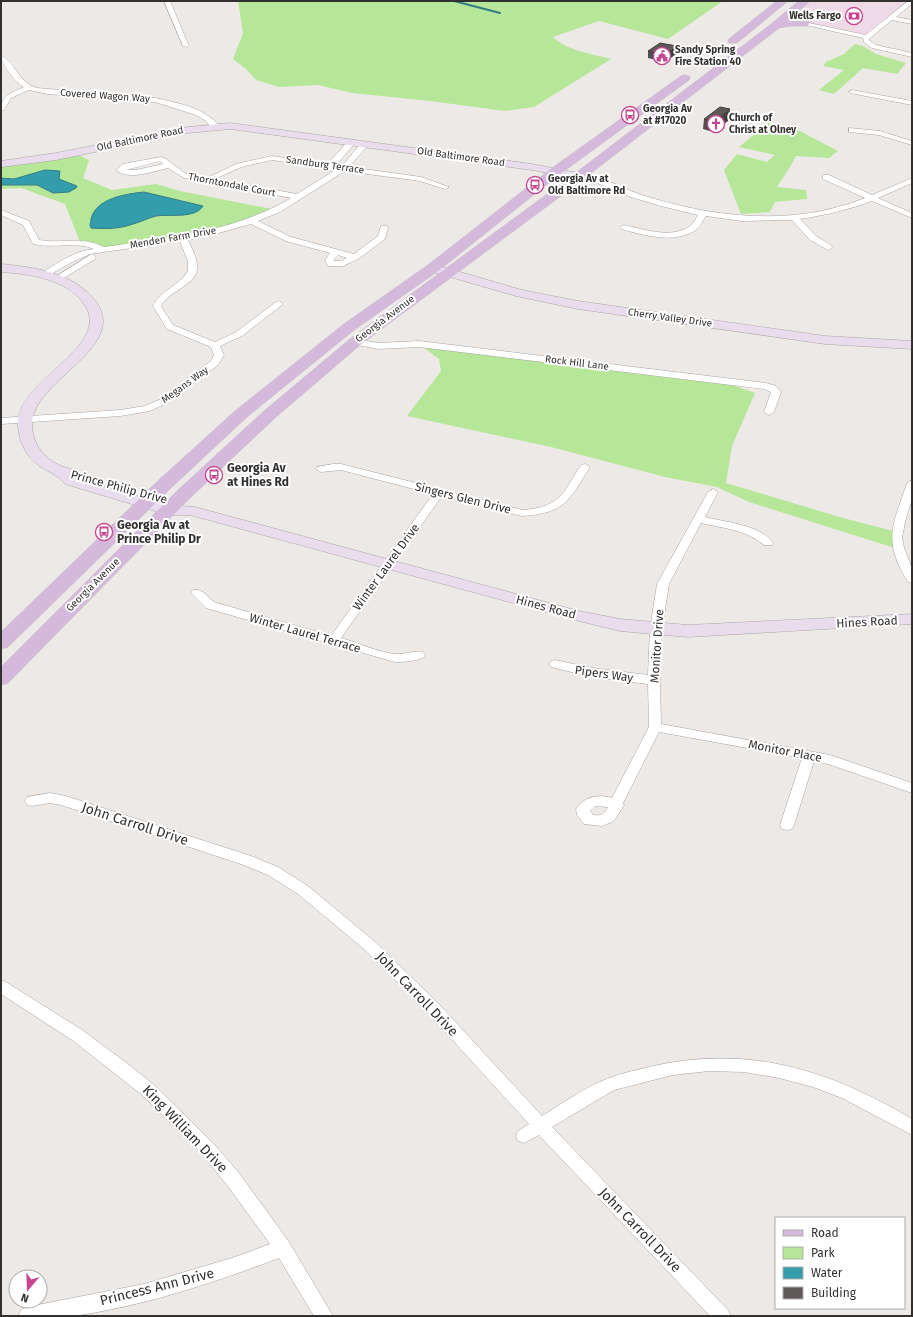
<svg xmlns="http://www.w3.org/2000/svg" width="913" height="1317" viewBox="0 0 913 1317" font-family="'Fira Sans',sans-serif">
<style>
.commercial{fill:#eed9e6}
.green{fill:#b6e798}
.water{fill:#349dab;stroke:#347d86}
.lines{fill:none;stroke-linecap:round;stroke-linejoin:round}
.stream{stroke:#347d86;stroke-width:2}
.street-casing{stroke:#a9a4a1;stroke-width:1}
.secondary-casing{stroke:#a9a4a1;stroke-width:1}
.primary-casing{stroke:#c6c5c5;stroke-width:1}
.street{fill:#fff;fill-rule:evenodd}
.secondary{fill:#e9dced;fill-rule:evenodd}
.primary{fill:#d4b9dc;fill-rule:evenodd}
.wall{fill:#524d4d}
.shaded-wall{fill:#423f3e}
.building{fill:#5f5a59;stroke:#423f3e}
.labels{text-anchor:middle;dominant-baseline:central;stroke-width:4;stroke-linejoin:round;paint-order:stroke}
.far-poi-label{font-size:10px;font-weight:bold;fill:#333130;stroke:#fff;text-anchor:start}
.far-street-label{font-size:10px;fill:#333130;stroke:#fff}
.poi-label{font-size:12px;font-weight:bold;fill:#333130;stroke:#fff;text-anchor:start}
.street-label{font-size:12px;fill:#333130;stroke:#fff}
.near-street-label{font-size:14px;fill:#333130;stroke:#fff}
</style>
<rect width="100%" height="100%" fill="#ede9e6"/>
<path class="commercial" d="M 805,1 L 908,1 L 867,37 L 783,19 Z"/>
<g class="green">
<path d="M 238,1 L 723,1 L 668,39 L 599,21 L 553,37 C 567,51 593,54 611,59 L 534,107 L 505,111 L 430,101 L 352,93 L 318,85 L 279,87 L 256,80 L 246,69 L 233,59 L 243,33 Z"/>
<path d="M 855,44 L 863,46 L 876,54 L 906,63 L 897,74 L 863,68 L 834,94 L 819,90 L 844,70 L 823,66 L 826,62 L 844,54 Z"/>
<path d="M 768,123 L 796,129 L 838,151 L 829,158 L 796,156 L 790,167 L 777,187 L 806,190 L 807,199 L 775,202 L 770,212 L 741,214 L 724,170 L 737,154 L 767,162 L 775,155 L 739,147 Z"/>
<path d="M 74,153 L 89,160 L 83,178 L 112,190 L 156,184 L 180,191 L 277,210 L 215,232 L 103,250 L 80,242 L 65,204 L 21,188 L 1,189 L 1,164 Z"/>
<path d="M 419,344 L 718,380 L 755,393 L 732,446 L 726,483 L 843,518 L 897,532 L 898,549 L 749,502 L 717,487 L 665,477 L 551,447 L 407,416 L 441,371 L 439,359 Z"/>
</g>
<g class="water">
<path d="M 45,170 L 60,171 L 59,179 L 77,186 L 76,188 L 69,192 L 53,193 L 37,185 L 1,185 L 1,178 L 14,179 Z"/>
<path d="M 144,192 L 203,206 C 195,219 170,214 156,216 C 148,218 141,222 133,224 C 119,229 106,229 91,228 C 89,224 91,223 91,219 C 96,198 126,194 144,192 Z"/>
</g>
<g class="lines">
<path class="stream" d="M 454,1 L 500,13"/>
<g class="street-casing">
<g id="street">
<path d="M 164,1 L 170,1 L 189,46 L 188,47 L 183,46 Z"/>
<path d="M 908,1 L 912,1 L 912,4 L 896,17 L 912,20 L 912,24 L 892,20 L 870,38 L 869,40 L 876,45 L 912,53 L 912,57 L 872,48 L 864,42 L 863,38 L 801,24 L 804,22 L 866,35 Z"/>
<path d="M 1,56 C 16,62 17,82 37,88 L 155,98 C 177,103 204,107 219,126 L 218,128 L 212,128 L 206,121 L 196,115 L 155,102 L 48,94 L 29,90 L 11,98 L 4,110 L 1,110 C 1,95 12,93 24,87 C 16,83 1,64 1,56 Z"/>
<path d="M 852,90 L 912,101 L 912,105 L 850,93 L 849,92 Z"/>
<path d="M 849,128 L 880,131 L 912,141 L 912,145 L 879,135 L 849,132 Z"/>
<path d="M 349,140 L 355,140 L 356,142 L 336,165 L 342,166 L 362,142 L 365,142 L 369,144 L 349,167 L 421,177 L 449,187 L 445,189 L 420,181 L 345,171 L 280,212 L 258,221 L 291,237 L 354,254 L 378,236 L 381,226 L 387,226 L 388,228 L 385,239 L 358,259 L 343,266 L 328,266 L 325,260 L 330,253 L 286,241 L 251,224 L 215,234 L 188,240 C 191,247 196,255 197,264 C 200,285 169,290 161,306 L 173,325 L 215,342 L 236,332 L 276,302 L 279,301 L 283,304 L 242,336 L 220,346 L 224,355 L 218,365 L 167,403 L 150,411 L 120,416 L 1,424 L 1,418 L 120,410 L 145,406 L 161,399 L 211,361 L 214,355 L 211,347 L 167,329 L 153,306 C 161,290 179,286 188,271 L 188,262 L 180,241 L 90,254 L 72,262 L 44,278 L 40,275 L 41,273 C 58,263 74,251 94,249 C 77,241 53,249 33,244 L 23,225 L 1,215 L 1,210 L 29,221 L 39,240 C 61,244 83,236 104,247 C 169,238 234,232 291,198 L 184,178 L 168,168 C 154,171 129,181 116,170 L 123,164 L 161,157 L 166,159 L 186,174 L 207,178 L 236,164 L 272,156 L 328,164 ZM 272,160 L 325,168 L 322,171 L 326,173 L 332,169 L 337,169 L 297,194 L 215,179 L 241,167 ZM 160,161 L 163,164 L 136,170 L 126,170 ZM 338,255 L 347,258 L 341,261 L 334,261 L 334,259 Z"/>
<path d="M 576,174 C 592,171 626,190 642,195 C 714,218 793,227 865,198 L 823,179 L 823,175 L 829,175 L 872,195 L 912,178 L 912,183 L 878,198 L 912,213 L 912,218 L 872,201 C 848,210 825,215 800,219 L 816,236 L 831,245 L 832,247 L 831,249 L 828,250 L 810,240 L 792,220 L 742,221 L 706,216 C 703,220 701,226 697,229 C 676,245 643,235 621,229 L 620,227 L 624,225 C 644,229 673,240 691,225 C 694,223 696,218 698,215 L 661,206 L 631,197 L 597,183 L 576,178 Z"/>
<path d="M 92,254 L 96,257 L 95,259 L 59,281 L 56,282 L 52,279 Z"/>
<path d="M 355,339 L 378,343 L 419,341 L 766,383 L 776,386 L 781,392 L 774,412 L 769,415 L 764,412 L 771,392 L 765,389 L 419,347 L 378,349 L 352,344 L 350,342 L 352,340 Z"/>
<path d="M 333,464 L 341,464 L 522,510 C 561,507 562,494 581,465 L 585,464 L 590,467 C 569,501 565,513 522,516 L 442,496 L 341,638 C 358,643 378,652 395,654 C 405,655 414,650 423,652 L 425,655 L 423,658 C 414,661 405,662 395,662 L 206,608 L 191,593 L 193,590 C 202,588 208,597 214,602 L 331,636 L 433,494 L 341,470 L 321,472 L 316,469 L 317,467 Z"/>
<path d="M 912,480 L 912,499 L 905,522 L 902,538 L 904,548 L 912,568 L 912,583 L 908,582 C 882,540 893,525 907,483 Z"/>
<path d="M 713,489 L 718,492 L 705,517 C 725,522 761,525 773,543 L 772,545 L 764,545 C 747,530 723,528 701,523 L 669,584 L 662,629 L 660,680 L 661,724 L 830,755 L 912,783 L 912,793 L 828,764 L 814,761 L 794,825 L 792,829 L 787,830 L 782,829 L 780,825 L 802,758 L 659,732 L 623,803 L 624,805 L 614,821 L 602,826 L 584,824 L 577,815 L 576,809 C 584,796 599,794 612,798 L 649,727 L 648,684 L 592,677 L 551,667 L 549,664 L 551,661 L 555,660 L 592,668 L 648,675 L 650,629 L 657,584 L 708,492 ZM 595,806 L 608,807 C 604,815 601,816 593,815 L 590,810 Z"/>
<path d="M 50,793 L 66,796 L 251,856 L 278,867 L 308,886 L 374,941 L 437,1002 L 542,1116 C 561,1104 581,1090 602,1081 C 617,1074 633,1071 649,1067 C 746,1044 828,1069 912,1119 L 912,1135 L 842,1098 L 813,1087 L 779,1078 L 744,1072 L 709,1071 L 673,1075 L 614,1090 L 552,1127 L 728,1310 L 731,1316 L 710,1316 L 539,1135 L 524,1143 L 518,1141 L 516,1136 L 518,1131 L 529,1124 L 427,1012 L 364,949 L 298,894 L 268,875 L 241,864 L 61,805 L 50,803 L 32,806 L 27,805 L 25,801 L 27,797 Z"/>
<path d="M 1,980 L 6,982 L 82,1030 L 124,1061 L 153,1084 L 213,1143 L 239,1173 L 289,1242 L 333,1316 L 314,1316 L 279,1258 C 213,1283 144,1306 73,1316 C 55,1317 36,1316 18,1316 L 21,1310 L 27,1307 L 144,1284 L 232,1258 L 270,1244 L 227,1185 L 201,1153 L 141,1094 L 72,1040 L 1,994 Z"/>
</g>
</g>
<g class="secondary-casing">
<g id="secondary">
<path d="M 230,123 L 532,164 L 579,173 L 584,176 L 579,179 L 532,170 L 230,129 L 188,133 L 56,160 L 1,167 L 1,161 L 56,153 L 188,127 Z"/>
<path d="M 1,264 C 33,267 71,272 93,298 C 135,347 31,379 32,425 C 33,446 45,460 64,467 C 70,469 77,469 80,474 L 75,478 L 169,505 L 195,507 L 579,611 L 620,619 L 688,625 L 912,614 L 912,624 L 688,637 L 620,631 L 579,621 L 190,515 L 168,515 L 65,484 C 55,473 52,474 41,467 C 26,457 19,442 18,426 C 14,378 122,345 80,299 C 61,278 28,274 1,272 Z"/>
<path d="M 433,264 L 522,290 L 578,301 L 825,336 L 912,341 L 912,349 L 825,344 L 578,309 L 516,296 L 429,271 L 427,268 L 429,265 Z"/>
</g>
</g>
<g class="primary-casing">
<g id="primary">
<path d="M 777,1 L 788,1 L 737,43 L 729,43 L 728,41 L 729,39 Z"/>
<path d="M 799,1 L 810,1 L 788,21 L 808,22 L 809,24 L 808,26 L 791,26 L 779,28 L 577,184 L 360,345 L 276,417 L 190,498 L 8,683 L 1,685 L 1,667 L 178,490 L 264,411 L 350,339 L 569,178 L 770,25 Z"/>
<path d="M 685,75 L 689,76 L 690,78 L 689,80 L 560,174 L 438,271 L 354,330 L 247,417 L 172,487 L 8,647 L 1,649 L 1,632 L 160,479 L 235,411 L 344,324 L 428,265 L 552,168 L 681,76 Z"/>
</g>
</g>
<use href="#street" class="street"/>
<use href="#secondary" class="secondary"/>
<use href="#primary" class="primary"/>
</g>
<g class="wall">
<path d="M 677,46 L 676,54 L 665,62 L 648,58 L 648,51 Z"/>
<path d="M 704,119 L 729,120 L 713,132 L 703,129 Z"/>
</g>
<g class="shaded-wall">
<path d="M 677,46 L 676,54 L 665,62 L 666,55 Z"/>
<path d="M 730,109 L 729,120 L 713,132 L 714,122 Z"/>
</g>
<g class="building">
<path d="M 660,43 L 677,46 L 666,55 L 648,51 Z"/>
<path d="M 720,107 L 730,109 L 714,122 L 704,119 Z"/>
</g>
<defs>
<g id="bank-ring" transform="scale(0.9)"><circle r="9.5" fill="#fff" stroke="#c64692" stroke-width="1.5"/><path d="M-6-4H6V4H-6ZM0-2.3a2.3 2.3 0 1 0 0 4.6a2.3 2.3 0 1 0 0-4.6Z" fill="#c64692"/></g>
<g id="civic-ring" transform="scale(0.9)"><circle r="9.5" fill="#fff" stroke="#c64692" stroke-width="1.5"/><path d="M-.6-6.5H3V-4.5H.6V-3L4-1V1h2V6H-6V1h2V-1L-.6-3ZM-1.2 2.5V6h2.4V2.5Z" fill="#c64692"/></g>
<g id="bus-ring" transform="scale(0.9)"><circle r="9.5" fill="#fff" stroke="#c64692" stroke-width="1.5"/><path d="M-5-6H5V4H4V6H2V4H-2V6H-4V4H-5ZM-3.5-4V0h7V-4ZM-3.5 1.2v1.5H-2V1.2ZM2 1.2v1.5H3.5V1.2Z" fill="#c64692"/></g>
<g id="church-ring" transform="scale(0.9)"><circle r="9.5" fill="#fff" stroke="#c64692" stroke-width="1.5"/><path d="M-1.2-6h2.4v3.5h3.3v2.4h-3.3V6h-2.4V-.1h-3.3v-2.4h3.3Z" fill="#c64692"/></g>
</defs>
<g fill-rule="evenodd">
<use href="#bank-ring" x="854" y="16"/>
<use href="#civic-ring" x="662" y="56"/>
<use href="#bus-ring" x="630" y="115"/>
<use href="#church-ring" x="716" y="124"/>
<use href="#bus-ring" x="535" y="185"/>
<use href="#bus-ring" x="214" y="475"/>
<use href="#bus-ring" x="104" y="532"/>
</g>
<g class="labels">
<g class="far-poi-label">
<text x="841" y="16" text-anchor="end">Wells Fargo</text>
<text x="675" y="50">Sandy Spring<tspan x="675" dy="12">Fire Station 40</tspan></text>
<text x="643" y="109">Georgia Av<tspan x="643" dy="12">at #17020</tspan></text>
<text x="729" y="118">Church of<tspan x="729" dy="12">Christ at Olney</tspan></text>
<text x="548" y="179">Georgia Av at<tspan x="548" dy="12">Old Baltimore Rd</tspan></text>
</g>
<g class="far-street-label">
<text transform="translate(105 96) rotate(4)">Covered Wagon Way</text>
<text transform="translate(140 139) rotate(-12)">Old Baltimore Road</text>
<text transform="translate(461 157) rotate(8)">Old Baltimore Road</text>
<text transform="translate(325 165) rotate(8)">Sandburg Terrace</text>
<text transform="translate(232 185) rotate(11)">Thorntondale Court</text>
<text transform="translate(173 238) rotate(-10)">Menden Farm Drive</text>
<text transform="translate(670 318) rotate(8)">Cherry Valley Drive</text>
<text transform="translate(385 319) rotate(-37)">Georgia Avenue</text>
<text transform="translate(577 363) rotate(7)">Rock Hill Lane</text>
<text transform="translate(185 385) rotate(-36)">Megans Way</text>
<text transform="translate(93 585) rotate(-45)">Georgia Avenue</text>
</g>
<g class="poi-label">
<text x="227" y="468">Georgia Av<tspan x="227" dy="14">at Hines Rd</tspan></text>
<text x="117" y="525">Georgia Av at<tspan x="117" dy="14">Prince Philip Dr</tspan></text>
</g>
<g class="street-label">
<text transform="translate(119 487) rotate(15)">Prince Philip Drive</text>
<text transform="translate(463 498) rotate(14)">Singers Glen Drive</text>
<text transform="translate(386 567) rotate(-54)">Winter Laurel Drive</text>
<text transform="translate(546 607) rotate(15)">Hines Road</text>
<text transform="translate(867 622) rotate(-3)">Hines Road</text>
<text transform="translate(305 633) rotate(16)">Winter Laurel Terrace</text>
<text transform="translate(657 646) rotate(-86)">Monitor Drive</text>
<text transform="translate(604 674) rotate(8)">Pipers Way</text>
<text transform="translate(785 751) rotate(11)">Monitor Place</text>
</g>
<g class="near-street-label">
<text transform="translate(135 824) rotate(18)">John Carroll Drive</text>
<text transform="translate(417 994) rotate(46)">John Carroll Drive</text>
<text transform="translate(185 1129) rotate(46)">King William Drive</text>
<text transform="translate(640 1230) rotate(46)">John Carroll Drive</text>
<text transform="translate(157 1287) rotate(-14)">Princess Ann Drive</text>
</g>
</g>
<rect width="913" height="1317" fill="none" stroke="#333130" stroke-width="4"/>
<rect x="775" y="1217" width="130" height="92" fill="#ffffff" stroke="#adadac"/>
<rect x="783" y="1230" width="20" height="6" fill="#d4b9dc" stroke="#adadac"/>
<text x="811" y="1237" font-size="12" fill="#333130">Road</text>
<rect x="783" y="1247" width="20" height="12" fill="#b6e798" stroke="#adadac"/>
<text x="811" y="1257" font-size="12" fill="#333130">Park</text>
<rect x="783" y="1267" width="20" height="12" fill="#349dab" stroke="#adadac"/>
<text x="811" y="1277" font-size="12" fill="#333130">Water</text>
<rect x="783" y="1287" width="20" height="12" fill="#5f5a59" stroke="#adadac"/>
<text x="811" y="1297" font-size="12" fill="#333130">Building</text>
<g transform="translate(28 1289) rotate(199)"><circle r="19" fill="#ffffff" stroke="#adadac"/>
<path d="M0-3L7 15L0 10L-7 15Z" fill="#c64692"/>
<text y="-6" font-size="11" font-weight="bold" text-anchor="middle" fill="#333130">N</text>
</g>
</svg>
